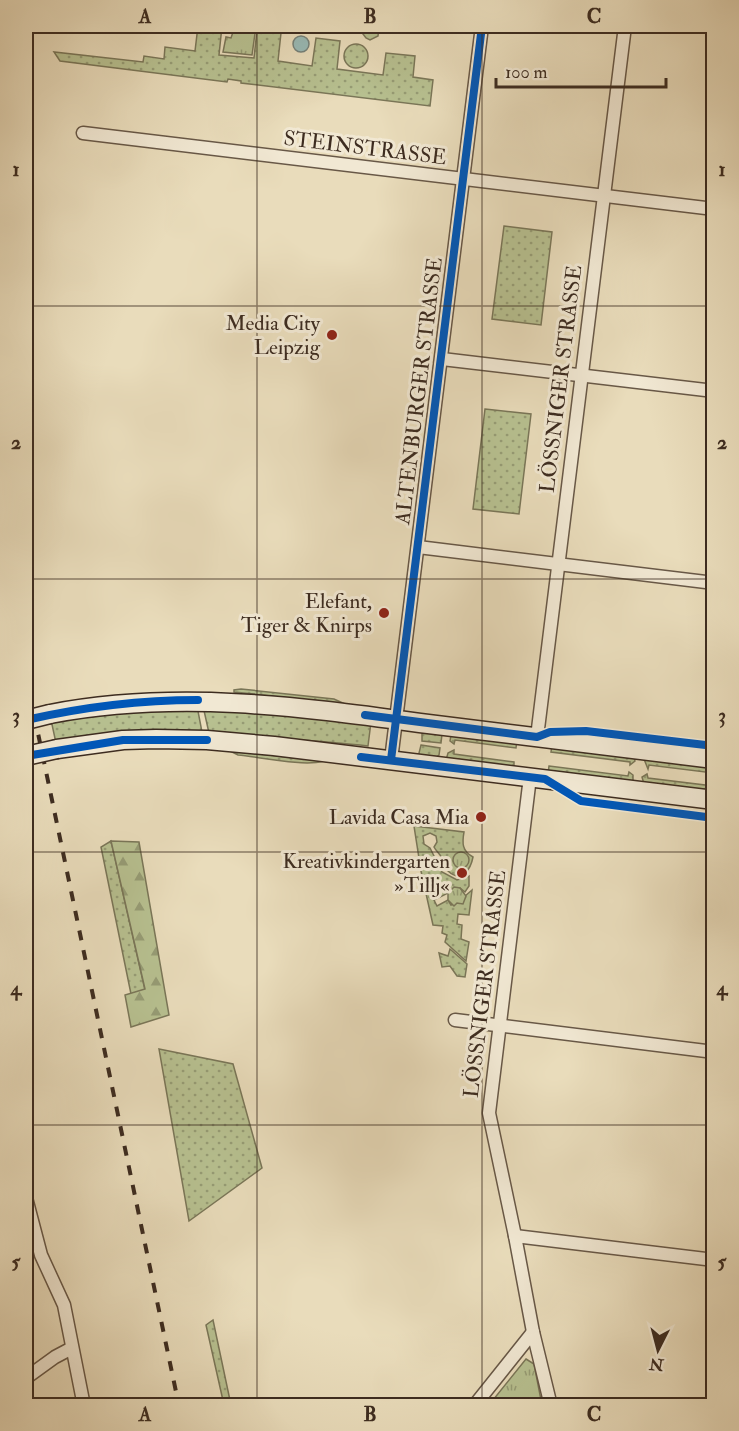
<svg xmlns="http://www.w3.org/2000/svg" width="739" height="1431" viewBox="0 0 739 1431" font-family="'IM FELL Double Pica',serif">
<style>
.grass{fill:url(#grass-dots);stroke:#7a7658;stroke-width:1.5}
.forest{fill:url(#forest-firs);stroke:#7a7658;stroke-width:1.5}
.park{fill:url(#park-tufts);stroke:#7a7658;stroke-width:1.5}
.water{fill:#98bab6;stroke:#74817a;stroke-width:1.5}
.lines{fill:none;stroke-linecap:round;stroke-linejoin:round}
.minor-casing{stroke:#685847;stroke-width:15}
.secondary-casing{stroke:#3d2c20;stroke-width:21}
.minor{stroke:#f1e8d3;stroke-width:12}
.secondary{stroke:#f1e8d3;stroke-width:18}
.rail{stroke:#3d2c20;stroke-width:4;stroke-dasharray:10 10;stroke-linecap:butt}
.secondary-bridge-casing{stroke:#3d2c20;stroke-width:21;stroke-linecap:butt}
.secondary-bridge{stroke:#f1e8d3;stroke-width:18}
.cycleway-casing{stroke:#f1e8d3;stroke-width:11}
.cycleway{stroke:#0057b8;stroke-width:8}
.grid{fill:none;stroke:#3d2c20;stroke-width:1.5;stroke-opacity:0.55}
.poi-dot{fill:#8f2418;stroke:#f1e8d3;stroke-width:2}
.labels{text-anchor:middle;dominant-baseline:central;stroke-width:6;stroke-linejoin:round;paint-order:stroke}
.street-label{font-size:21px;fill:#3d2c20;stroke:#f1e8d3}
.poi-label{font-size:21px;fill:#3d2c20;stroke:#f1e8d3;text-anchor:end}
.neatline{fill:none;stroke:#3d2c20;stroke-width:2}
.grid-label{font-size:20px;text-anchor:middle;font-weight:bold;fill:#3d2c20}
</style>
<defs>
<pattern id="grass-dots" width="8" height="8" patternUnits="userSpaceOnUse" patternTransform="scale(1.5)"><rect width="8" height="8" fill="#b7c090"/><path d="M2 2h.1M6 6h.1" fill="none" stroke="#969c75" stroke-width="1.8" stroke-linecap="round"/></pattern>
<pattern id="forest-firs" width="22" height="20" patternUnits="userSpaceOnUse" patternTransform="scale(1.5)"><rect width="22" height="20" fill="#b7c090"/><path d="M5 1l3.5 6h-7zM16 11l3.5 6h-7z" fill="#969c75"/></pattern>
<pattern id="park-tufts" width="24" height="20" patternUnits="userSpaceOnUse" patternTransform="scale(1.5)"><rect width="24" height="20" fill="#b7c090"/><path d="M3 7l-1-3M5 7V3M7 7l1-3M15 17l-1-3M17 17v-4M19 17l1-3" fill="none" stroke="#969c75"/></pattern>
</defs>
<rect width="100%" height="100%" fill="#e9dcbb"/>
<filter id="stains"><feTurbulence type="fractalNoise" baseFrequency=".00333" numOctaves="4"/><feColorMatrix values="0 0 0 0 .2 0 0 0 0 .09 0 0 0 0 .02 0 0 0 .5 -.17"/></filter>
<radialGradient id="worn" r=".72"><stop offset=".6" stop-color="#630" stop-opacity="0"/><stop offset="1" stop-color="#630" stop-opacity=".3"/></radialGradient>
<g class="grass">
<path d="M 198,26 L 222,26 L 219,55 L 254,58 L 257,30 L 281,33 L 278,61 L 312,66 L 316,38 L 340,41 L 337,69 L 383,75 L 386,53 L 415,56 L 413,77 L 433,80 L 430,106 L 241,83 L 241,81 L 228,79 L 227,82 L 60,61 L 54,52 L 143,62 L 144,56 L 164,59 L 165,47 L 195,51 Z"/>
<path d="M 361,26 L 379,26 L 378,36 L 370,40 L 366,38 L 360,30 Z"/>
<circle cx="356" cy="56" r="12"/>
<path d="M 504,226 L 552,232 L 541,325 L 492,319 Z"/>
<path d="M 485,409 L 531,414 L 519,514 L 473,509 Z"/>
<path d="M 241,689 L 334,699 L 345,704 L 234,692 L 234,690 Z"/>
<path d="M 197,706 L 202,732 L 56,743 L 51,720 Z"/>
<path d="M 203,706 L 371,722 L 368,746 C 315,740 262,738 209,733 Z"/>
<path d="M 422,729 L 442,734 L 441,743 L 422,741 Z"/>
<path d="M 451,735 L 517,740 L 516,748 L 455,740 L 454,744 L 450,741 Z"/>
<path d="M 421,745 L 440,748 L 439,755 L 434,759 L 418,757 Z"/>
<path d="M 552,745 L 633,755 L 635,761 L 630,765 L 630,762 L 551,752 Z"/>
<path d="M 454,750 L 454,754 L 514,762 L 514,769 L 446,760 L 448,753 Z"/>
<path d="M 230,751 L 324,761 C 304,767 260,757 238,755 Z"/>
<path d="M 644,759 L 713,764 L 713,773 L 649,765 L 648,769 Z"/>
<path d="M 549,766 L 628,776 L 629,772 L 633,775 L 633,782 L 548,774 Z"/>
<path d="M 647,774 L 648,778 L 713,786 L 713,794 L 644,784 L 642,777 Z"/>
<path d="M 414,826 L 464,832 C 462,843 462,851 473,857 C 471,868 462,884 448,871 C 444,868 444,863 442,858 C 440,854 436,851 434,847 L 437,842 L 436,836 L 430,833 L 423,836 L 424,844 L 430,848 L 442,872 L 457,880 L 469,876 L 469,886 L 465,892 L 460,888 L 450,889 L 448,893 L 434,900 L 437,906 L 448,900 L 451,905 L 457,903 L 472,890 L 469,915 L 458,914 L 457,924 L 462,925 L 461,939 L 469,942 L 466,961 L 445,942 L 447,935 L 442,933 L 443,926 L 433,925 L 421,871 Z"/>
<path d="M 111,841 L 145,990 L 131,994 L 101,847 Z"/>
<path d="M 450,949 L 467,964 L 465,977 L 457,976 L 450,966 L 442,967 L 439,953 L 448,956 Z"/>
<path d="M 159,1049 L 233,1064 L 262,1168 L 189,1221 Z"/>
<path d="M 213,1320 L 231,1405 L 224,1405 L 206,1325 Z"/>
</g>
<path class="forest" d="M 111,841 L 139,842 L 169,1015 L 131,1027 L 125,995 L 145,989 Z"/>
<g class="park">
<path d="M 235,26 L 256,26 L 252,55 L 223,52 L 226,37 L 231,38 Z"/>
<circle cx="461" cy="860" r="8"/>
<path d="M 454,887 L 460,888 L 466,896 L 463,904 L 457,903 L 454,906 L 448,900 L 448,893 Z"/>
<path d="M 526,1359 L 534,1364 L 542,1405 L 489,1405 Z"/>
</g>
<circle class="water" cx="301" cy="44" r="8"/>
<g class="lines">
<g class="minor-casing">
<g id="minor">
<path d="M 83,133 L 714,209"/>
<path d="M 442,359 L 714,391"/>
<path d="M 418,547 L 714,583"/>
<path d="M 537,737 L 625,26"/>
<path d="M 391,760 L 482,26"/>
<path d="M 530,777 L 489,1113 L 515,1236 L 533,1332 L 551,1406"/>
<path d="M 455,1020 L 714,1052"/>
<path d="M 26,1198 L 41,1255 L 64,1305 L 84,1406"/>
<path d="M 515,1236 L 714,1260"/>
<path d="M 26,1378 L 55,1357 L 72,1348"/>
<path d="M 474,1406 L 533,1332"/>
</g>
</g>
<g class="secondary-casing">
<g id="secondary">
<path d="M 50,714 C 175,690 296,706 420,723 C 518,735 616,747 714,759"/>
<path d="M 57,749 L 123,740 L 156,739 L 207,740 L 274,746 L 714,800"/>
</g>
</g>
<use href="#minor" class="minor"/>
<use href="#secondary" class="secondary"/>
<path class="rail" d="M 26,676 L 179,1406"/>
<g class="secondary-bridge-casing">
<g id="secondary-bridge">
<path d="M 26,720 L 50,714"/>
<path d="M 26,756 L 57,749"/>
</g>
</g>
<use href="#secondary-bridge" class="secondary-bridge"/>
<g class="cycleway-casing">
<g id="cycleway">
<path d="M 365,715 L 537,737 L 550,732 L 586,731 L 714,746"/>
<path d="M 26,720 C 83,707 139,700 198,700"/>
<path d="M 26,756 L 123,740 L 207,740"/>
<path d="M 361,757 L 545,779 L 581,801 L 714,818"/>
<path d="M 391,760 L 482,26"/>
</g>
</g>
<use href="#cycleway" class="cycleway"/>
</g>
<path class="grid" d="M 257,26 L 257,1406M 482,26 L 482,1406M 26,306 L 714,306M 26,579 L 714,579M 26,852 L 714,852M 26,1125 L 714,1125"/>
<g class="poi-dot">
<circle cx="332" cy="335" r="6"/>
<circle cx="384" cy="613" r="6"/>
<circle cx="481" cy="817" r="6"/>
<circle cx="462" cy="873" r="6"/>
</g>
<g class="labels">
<g class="street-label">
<text transform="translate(365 148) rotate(7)">STEINSTRASSE</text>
<text transform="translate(561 379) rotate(-83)">LÖSSNIGER STRASSE</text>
<text transform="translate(419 391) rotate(-83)">ALTENBURGER STRASSE</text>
<text transform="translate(485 984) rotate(-83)">LÖSSNIGER STRASSE</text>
</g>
<g class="poi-label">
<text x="320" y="323">Media City<tspan x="320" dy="24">Leipzig</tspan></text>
<text x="372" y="601">Elefant,<tspan x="372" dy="24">Tiger &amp; Knirps</tspan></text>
<text x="469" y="817">Lavida Casa Mia</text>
<text x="450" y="861">Kreativkindergarten<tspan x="450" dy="24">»Tillj«</tspan></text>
</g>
</g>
<rect width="739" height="1431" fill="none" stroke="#e9dcbb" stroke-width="66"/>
<g transform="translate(658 1350) rotate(186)" stroke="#f1e8d3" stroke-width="4.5" paint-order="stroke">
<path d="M0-4.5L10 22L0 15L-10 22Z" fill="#3d2c20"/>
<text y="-9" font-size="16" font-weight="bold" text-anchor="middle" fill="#3d2c20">N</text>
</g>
<path d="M496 78v9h170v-9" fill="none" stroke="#3d2c20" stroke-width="3"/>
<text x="505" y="78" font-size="18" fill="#3d2c20" stroke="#f1e8d3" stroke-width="4.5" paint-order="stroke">100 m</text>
<rect x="33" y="33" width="673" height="1365" class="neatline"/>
<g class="grid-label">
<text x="145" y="23">A</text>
<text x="370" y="23">B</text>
<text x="594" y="23">C</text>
<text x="16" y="176">1</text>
<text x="722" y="176">1</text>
<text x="16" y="449">2</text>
<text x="722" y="449">2</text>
<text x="16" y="722">3</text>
<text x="722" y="722">3</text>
<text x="16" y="995">4</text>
<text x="722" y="995">4</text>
<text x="16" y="1268">5</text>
<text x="722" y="1268">5</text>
<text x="145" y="1421">A</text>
<text x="370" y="1421">B</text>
<text x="594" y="1421">C</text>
</g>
<rect width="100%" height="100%" filter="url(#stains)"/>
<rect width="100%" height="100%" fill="url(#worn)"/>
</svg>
